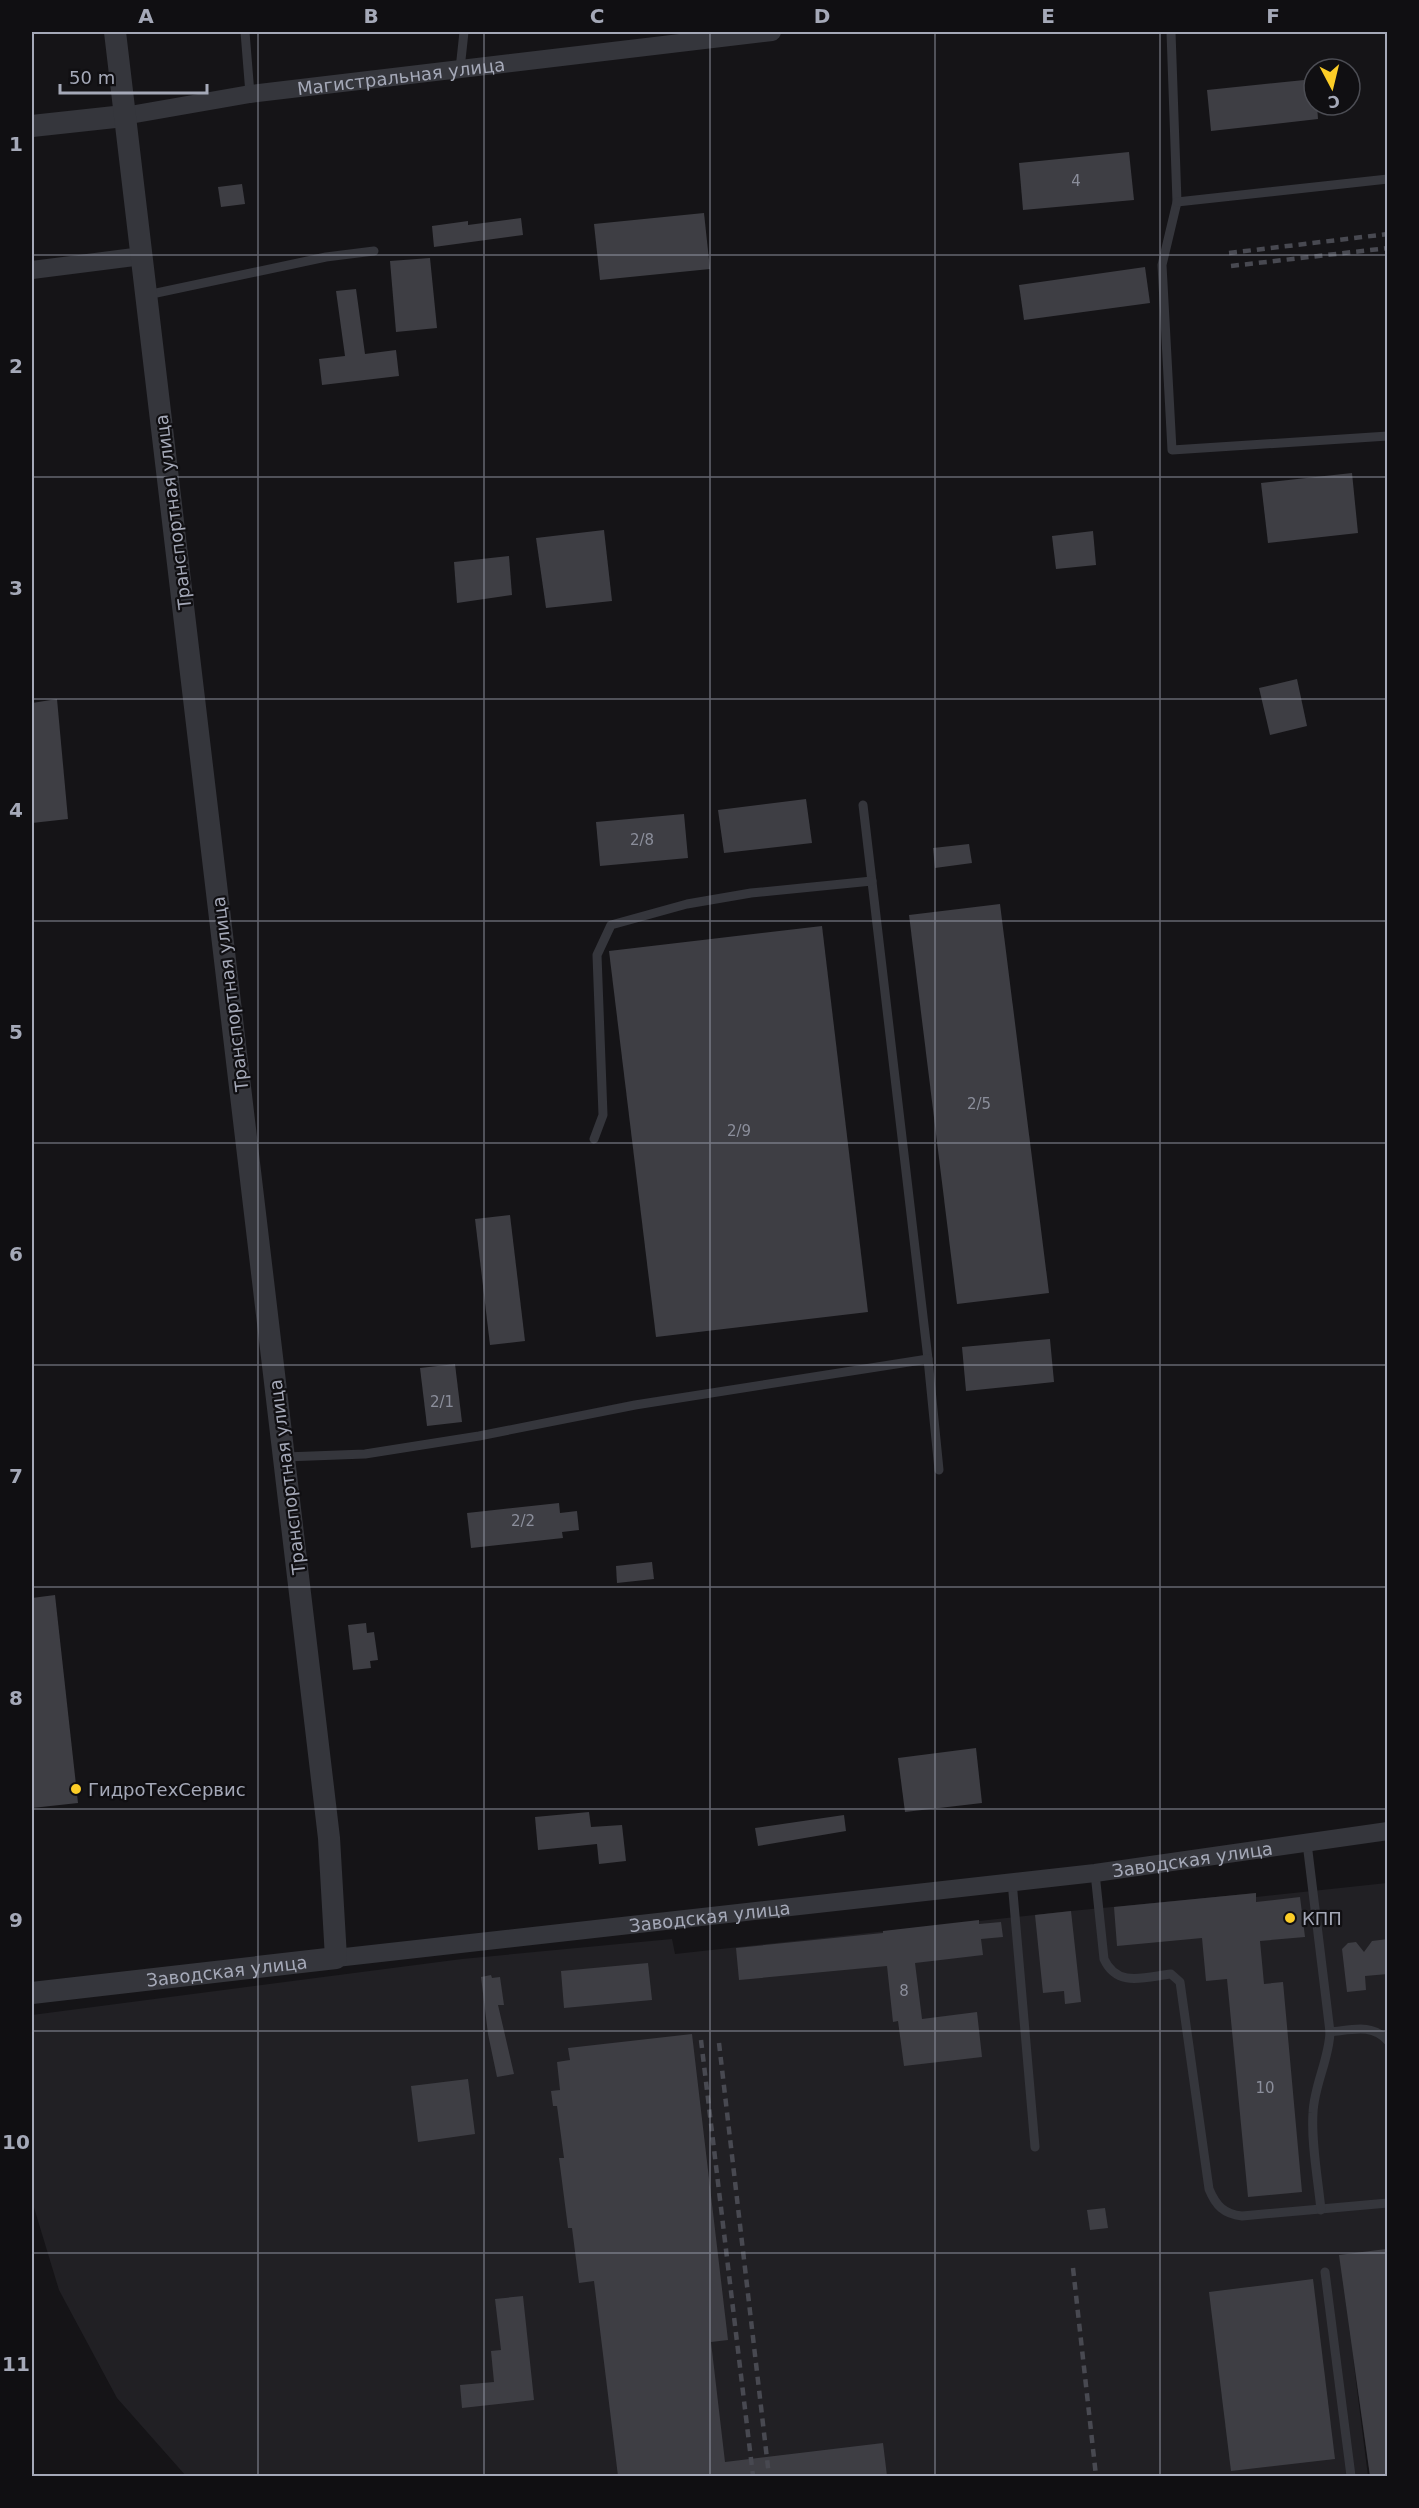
<svg xmlns="http://www.w3.org/2000/svg" width="1419" height="2508" viewBox="0 0 1419 2508" font-family="'DejaVu Sans',sans-serif">
<style>
.built{fill:#212024}
.building{fill:#3e3e44}
.lines{fill:none;stroke-linecap:round;stroke-linejoin:round}
.service{stroke:#35363c;stroke-width:9}
.minor{stroke:#35363c;stroke-width:18}
.tertiary{stroke:#35363c;stroke-width:22}
.rail{stroke:#484951;stroke-width:4.5;stroke-dasharray:8 6;stroke-linecap:butt}
.grid{fill:none;stroke:#a5a9b8;stroke-width:1.5;stroke-opacity:0.55}
.poi-dot{fill:#fccd27;stroke:#100f12;stroke-width:2}
.labels{text-anchor:middle;dominant-baseline:central;stroke-width:4.5;stroke-linejoin:round;paint-order:stroke}
.number-label{font-size:15px;fill:#8b8e9b}
.street-label{font-size:18px;fill:#a5a9b8;stroke:#100f12}
.poi-label{font-size:18px;fill:#a5a9b8;stroke:#100f12;text-anchor:start}
.neatline{fill:none;stroke:#a5a9b8;stroke-width:2}
.grid-label{font-size:20px;text-anchor:middle;font-weight:bold;fill:#a5a9b8}
</style>
<rect width="100%" height="100%" fill="#151417"/>
<path class="built" d="M 1387,1883 L 1387,2476 L 1370,2476 L 1353,2358 L 1368,2476 L 186,2476 L 117,2398 L 59,2290 L 32,2201 L 32,2015 L 462,1959 L 672,1939 L 675,1954 L 1071,1911 L 1256,1893 L 1256,1897 Z"/>
<g class="building">
<path d="M 1314,79 L 1314,105 L 1317,105 L 1318,119 L 1211,131 L 1207,90 Z"/>
<path d="M 1129,152 L 1134,200 L 1023,210 L 1019,163 Z"/>
<path d="M 242,184 L 245,204 L 221,207 L 218,187 Z"/>
<path d="M 704,213 L 710,269 L 600,280 L 594,224 Z"/>
<path d="M 521,218 L 523,235 L 434,247 L 432,226 L 468,221 L 468,225 Z"/>
<path d="M 430,258 L 437,328 L 396,332 L 390,261 Z"/>
<path d="M 1145,267 L 1150,303 L 1024,320 L 1019,285 Z"/>
<path d="M 356,289 L 365,354 L 396,350 L 399,376 L 322,385 L 319,359 L 345,356 L 336,291 Z"/>
<path d="M 1352,473 L 1358,533 L 1268,543 L 1261,483 Z"/>
<path d="M 604,530 L 612,601 L 546,608 L 536,538 Z"/>
<path d="M 1093,531 L 1096,565 L 1056,569 L 1052,536 Z"/>
<path d="M 509,556 L 512,595 L 457,603 L 454,562 Z"/>
<path d="M 1297,679 L 1307,726 L 1270,735 L 1259,688 Z"/>
<path d="M 57,699 L 68,819 L 32,823 L 32,703 Z"/>
<path d="M 806,799 L 812,843 L 724,853 L 718,810 Z"/>
<path d="M 684,814 L 688,858 L 600,866 L 596,822 Z"/>
<path d="M 969,844 L 972,863 L 935,868 L 933,848 Z"/>
<path d="M 1000,904 L 1049,1293 L 957,1304 L 909,915 Z"/>
<path d="M 822,926 L 868,1312 L 656,1337 L 609,951 Z"/>
<path d="M 510,1215 L 525,1341 L 490,1345 L 475,1219 Z"/>
<path d="M 1050,1339 L 1054,1382 L 966,1391 L 962,1347 Z"/>
<path d="M 455,1364 L 462,1422 L 427,1426 L 420,1368 Z"/>
<path d="M 559,1503 L 560,1513 L 577,1511 L 579,1530 L 562,1532 L 563,1538 L 471,1548 L 467,1513 Z"/>
<path d="M 652,1562 L 654,1579 L 617,1583 L 616,1566 Z"/>
<path d="M 55,1595 L 78,1803 L 32,1808 L 32,1598 Z"/>
<path d="M 366,1623 L 367,1633 L 374,1632 L 378,1660 L 370,1661 L 371,1668 L 353,1670 L 348,1625 Z"/>
<path d="M 976,1748 L 982,1803 L 905,1812 L 898,1758 Z"/>
<path d="M 589,1812 L 591,1827 L 622,1825 L 626,1861 L 599,1864 L 597,1844 L 538,1850 L 535,1817 Z"/>
<path d="M 844,1815 L 846,1831 L 758,1846 L 755,1828 Z"/>
<path d="M 1256,1893 L 1256,1902 L 1300,1897 L 1305,1937 L 1260,1941 L 1264,1984 L 1283,1982 L 1302,2192 L 1248,2197 L 1227,1979 L 1206,1981 L 1202,1938 L 1117,1946 L 1114,1907 Z"/>
<path d="M 1071,1911 L 1081,2002 L 1065,2004 L 1064,1991 L 1043,1993 L 1035,1915 Z"/>
<path d="M 979,1920 L 979,1924 L 1001,1922 L 1003,1937 L 981,1939 L 983,1955 L 915,1963 L 922,2019 L 977,2012 L 982,2057 L 904,2066 L 898,2021 L 893,2022 L 887,1966 L 739,1980 L 736,1948 L 883,1933 L 883,1931 Z"/>
<path d="M 1388,1939 L 1388,1974 L 1365,1976 L 1366,1990 L 1347,1992 L 1342,1949 L 1348,1943 L 1356,1942 L 1364,1952 L 1372,1941 Z"/>
<path d="M 648,1963 L 652,2000 L 564,2008 L 561,1971 Z"/>
<path d="M 491,1975 L 492,1978 L 500,1977 L 504,2005 L 498,2005 L 514,2074 L 497,2077 L 488,2034 L 481,1977 Z"/>
<path d="M 692,2034 L 728,2340 L 711,2342 L 725,2462 L 883,2443 L 887,2476 L 618,2476 L 594,2281 L 579,2283 L 572,2228 L 568,2228 L 559,2158 L 564,2158 L 557,2106 L 553,2106 L 551,2091 L 560,2090 L 557,2062 L 570,2060 L 568,2048 Z"/>
<path d="M 468,2079 L 475,2134 L 418,2142 L 411,2086 Z"/>
<path d="M 1105,2208 L 1108,2228 L 1090,2230 L 1087,2210 Z"/>
<path d="M 1386,2249 L 1388,2476 L 1370,2476 L 1339,2255 Z"/>
<path d="M 1313,2279 L 1335,2459 L 1231,2471 L 1209,2292 Z"/>
<path d="M 523,2296 L 534,2400 L 462,2408 L 460,2385 L 494,2382 L 491,2351 L 501,2350 L 495,2299 Z"/>
</g>
<g class="lines">
<g class="service">
<path d="M 245,32 L 250,94"/>
<path d="M 1171,32 L 1177,202 L 1162,265 L 1172,450 L 1388,436"/>
<path d="M 460,69 L 464,32"/>
<path d="M 1177,202 L 1388,179"/>
<path d="M 147,295 L 326,257 L 374,251"/>
<path d="M 863,805 L 928,1359"/>
<path d="M 594,1139 L 603,1115 L 597,955 L 611,925 L 687,904 L 751,893 L 872,881"/>
<path d="M 285,1457 L 365,1454 L 479,1436 L 635,1405 L 928,1359 L 939,1470"/>
<path d="M 1307,1843 L 1330,2032 C 1352,2030 1372,2023 1388,2041"/>
<path d="M 1095,1873 L 1104,1959 C 1117,1988 1145,1977 1171,1974 L 1180,1982 L 1209,2189 C 1216,2206 1224,2214 1242,2216 L 1388,2203"/>
<path d="M 1012,1881 L 1035,2147"/>
<path d="M 1321,2210 C 1318,2179 1311,2143 1313,2113 C 1314,2085 1329,2060 1330,2032"/>
<path d="M 1325,2272 L 1351,2476"/>
</g>
<g class="minor">
<path id="s1" d="M 124,116 L 250,94 L 772,32"/>
<path d="M 32,270 L 142,256"/>
<path id="s2" d="M 336,1958 L 1095,1873 L 1388,1831"/>
</g>
<g class="tertiary">
<path d="M 32,126 L 124,116"/>
<path id="s3" d="M 32,1993 L 336,1958 L 329,1838 L 115,32"/>
</g>
<g class="rail">
<path d="M 1229,253 L 1388,234"/>
<path d="M 1231,266 L 1388,248"/>
<path d="M 701,2040 L 753,2476"/>
<path d="M 719,2043 L 769,2476"/>
<path d="M 1073,2268 L 1096,2476"/>
</g>
</g>
<path class="grid" d="M 258,32 L 258,2476M 484,32 L 484,2476M 710,32 L 710,2476M 935,32 L 935,2476M 1160,32 L 1160,2476M 32,255 L 1388,255M 32,477 L 1388,477M 32,699 L 1388,699M 32,921 L 1388,921M 32,1143 L 1388,1143M 32,1365 L 1388,1365M 32,1587 L 1388,1587M 32,1809 L 1388,1809M 32,2031 L 1388,2031M 32,2253 L 1388,2253"/>
<g class="poi-dot">
<circle cx="76" cy="1789" r="6"/>
<circle cx="1290" cy="1918" r="6"/>
</g>
<g class="labels">
<g class="number-label">
<text x="1076" y="181">4</text>
<text x="642" y="840">2/8</text>
<text x="979" y="1104">2/5</text>
<text x="739" y="1131">2/9</text>
<text x="442" y="1402">2/1</text>
<text x="523" y="1521">2/2</text>
<text x="904" y="1991">8</text>
<text x="1265" y="2088">10</text>
</g>
<g class="street-label">
<text stroke="none"><textPath href="#s1" startOffset="280">Магистральная улица</textPath></text>
<text transform="translate(173 512) rotate(-97)">Транспортная улица</text>
<text transform="translate(230 994) rotate(-97)">Транспортная улица</text>
<text transform="translate(287 1477) rotate(-97)">Транспортная улица</text>
<text stroke="none"><textPath href="#s2" startOffset="862">Заводская улица</textPath></text>
<text stroke="none"><textPath href="#s2" startOffset="376">Заводская улица</textPath></text>
<text stroke="none"><textPath href="#s3" startOffset="196">Заводская улица</textPath></text>
</g>
<g class="poi-label">
<text x="88" y="1789">ГидроТехСервис</text>
<text x="1302" y="1918">КПП</text>
</g>
</g>
<rect width="1419" height="2508" fill="none" stroke="#100f12" stroke-width="66"/>
<g transform="translate(1332 87) rotate(173)"><circle r="28" fill="#100f12" stroke="#4c4d54" stroke-width="1.5"/>
<path d="M0-4.5L10 22L0 15L-10 22Z" fill="#fccd27"/>
<text y="-9" font-size="16" font-weight="bold" text-anchor="middle" fill="#a5a9b8">С</text>
</g>
<path d="M60 84v9h147v-9" fill="none" stroke="#a5a9b8" stroke-width="3"/>
<text x="69" y="84" font-size="18" fill="#a5a9b8" stroke="#100f12" stroke-width="4.5" paint-order="stroke">50 m</text>
<rect x="33" y="33" width="1353" height="2442" class="neatline"/>
<g class="grid-label">
<text x="146" y="23">A</text>
<text x="371" y="23">B</text>
<text x="597" y="23">C</text>
<text x="822" y="23">D</text>
<text x="1048" y="23">E</text>
<text x="1273" y="23">F</text>
<text x="16" y="151">1</text>
<text x="16" y="373">2</text>
<text x="16" y="595">3</text>
<text x="16" y="817">4</text>
<text x="16" y="1039">5</text>
<text x="16" y="1261">6</text>
<text x="16" y="1483">7</text>
<text x="16" y="1705">8</text>
<text x="16" y="1927">9</text>
<text x="16" y="2149">10</text>
<text x="16" y="2371">11</text>
</g>
</svg>
